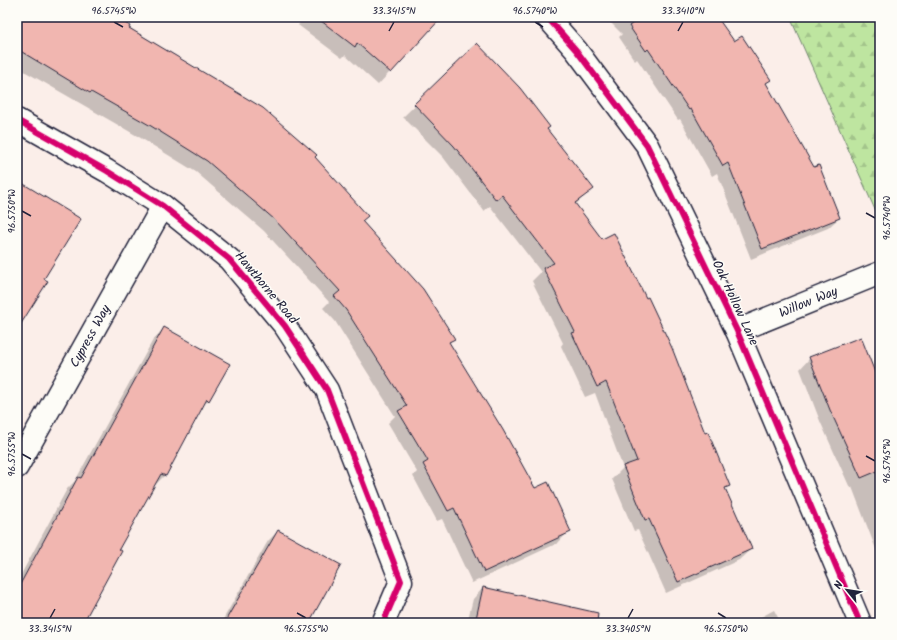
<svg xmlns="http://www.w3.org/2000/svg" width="897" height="640" viewBox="0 0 897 640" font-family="Kalam,sans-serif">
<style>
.forest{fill:url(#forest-firs);stroke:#70846e}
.shadow{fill:#0003}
.building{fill:#f1b6b0;stroke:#22223b}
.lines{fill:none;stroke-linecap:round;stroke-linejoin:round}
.minor-casing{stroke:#22223b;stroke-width:25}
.minor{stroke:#fdfcf7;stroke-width:22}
.cycleway-casing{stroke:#fdfcf7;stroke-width:8}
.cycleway{stroke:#d6006c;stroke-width:6}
.ticks{fill:none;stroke:#22223b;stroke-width:1.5}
.labels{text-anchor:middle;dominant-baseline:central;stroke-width:3;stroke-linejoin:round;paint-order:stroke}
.street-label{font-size:13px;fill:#22223b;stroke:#fdfcf7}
.neatline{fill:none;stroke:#22223b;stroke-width:1.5}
.ticks-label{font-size:10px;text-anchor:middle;fill:#22223b}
</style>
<defs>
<pattern id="forest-firs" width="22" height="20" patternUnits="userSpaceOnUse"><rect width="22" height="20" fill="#bee5a0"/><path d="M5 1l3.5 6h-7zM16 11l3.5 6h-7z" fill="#a3c48b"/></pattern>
</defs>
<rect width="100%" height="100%" fill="#fbeee9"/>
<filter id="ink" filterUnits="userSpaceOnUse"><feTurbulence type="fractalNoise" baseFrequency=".025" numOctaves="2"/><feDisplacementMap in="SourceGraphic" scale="8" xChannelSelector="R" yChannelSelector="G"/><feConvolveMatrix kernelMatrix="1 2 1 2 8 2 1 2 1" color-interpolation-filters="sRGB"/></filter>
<g filter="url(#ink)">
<path class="forest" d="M 790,17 L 880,17 L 880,221 Z"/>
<g class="shadow">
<path d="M 17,17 L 112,17 L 262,109 L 313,157 L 453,339 L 449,343 L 534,490 L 569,531 L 558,543 L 472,583 L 442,519 L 437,521 L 413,476 L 417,472 L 388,423 L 395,416 L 335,321 L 323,308 L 329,302 L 264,231 L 196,172 L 139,137 L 17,67 Z"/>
<path d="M 305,17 L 440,17 L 378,85 L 345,55 L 342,58 L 298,25 Z"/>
<path d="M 605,17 L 716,17 L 734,42 L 770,79 L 765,84 L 839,218 L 828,228 L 751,259 L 717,173 L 712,176 L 680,119 L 678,120 L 637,59 L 635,61 L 619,37 L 622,34 Z"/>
<path d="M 477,45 L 549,127 L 546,130 L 592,189 L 575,205 L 704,434 L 728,485 L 724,489 L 751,549 L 739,560 L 666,593 L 638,530 L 634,531 L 612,479 L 623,468 L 595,393 L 585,397 L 561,346 L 563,343 L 532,281 L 541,272 L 490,206 L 484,211 L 443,157 L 403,117 Z"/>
<path d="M 164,328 L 209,400 L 201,407 L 165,475 L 154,486 L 117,549 L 84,617 L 92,623 L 17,623 L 17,582 L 67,489 L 75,481 L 153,340 Z"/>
<path d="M 810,358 L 880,388 L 880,551 L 877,552 L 852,487 L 850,488 L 820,421 L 800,369 Z"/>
<path d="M 278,531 L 307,623 L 221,623 L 268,541 Z"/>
<path d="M 483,588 L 565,623 L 467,623 L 473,599 Z"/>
<path d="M 774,610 L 781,623 L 750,623 Z"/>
</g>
<g class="building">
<path d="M 17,17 L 115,17 L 130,26 L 129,28 L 263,108 L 317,155 L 315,157 L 368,216 L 362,221 L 423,289 L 455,339 L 449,342 L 503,430 L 535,488 L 548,482 L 571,532 L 484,572 L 454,508 L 448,511 L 423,464 L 428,461 L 398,411 L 407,406 L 346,310 L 334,296 L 340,291 L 275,220 L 207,161 L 151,126 L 91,92 L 90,93 L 17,49 Z"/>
<path d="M 316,17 L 442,17 L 391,73 L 357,43 L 355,47 Z"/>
<path d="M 641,17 L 717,17 L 734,41 L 742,36 L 771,80 L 766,83 L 814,167 L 819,165 L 840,218 L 762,249 L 728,163 L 723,166 L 691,109 L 689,110 L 648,49 L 646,51 L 629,26 Z"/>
<path d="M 477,43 L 520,88 L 550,127 L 547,129 L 594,189 L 575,203 L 602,239 L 614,233 L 646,298 L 648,297 L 672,348 L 705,433 L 708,432 L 730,486 L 725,488 L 752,549 L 678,582 L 649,519 L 645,520 L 623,466 L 637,461 L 606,382 L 597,387 L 572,333 L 575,332 L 543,268 L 554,263 L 502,195 L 496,200 L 454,146 L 414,104 Z"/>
<path d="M 17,180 L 81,219 L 44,279 L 48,281 L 17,330 Z"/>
<path d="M 164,327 L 230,364 L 209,401 L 207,399 L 166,476 L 161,474 L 119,549 L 122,551 L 83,623 L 17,623 L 17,590 L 62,507 L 78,477 L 81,478 Z"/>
<path d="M 861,337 L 880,385 L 880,470 L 861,478 L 830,410 L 809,357 Z"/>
<path d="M 278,530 L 341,565 L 309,623 L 224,623 Z"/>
<path d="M 483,587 L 598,613 L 597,623 L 475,623 Z"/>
</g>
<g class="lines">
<g class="minor-casing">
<g id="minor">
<path d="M 547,17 L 576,50 L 647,145 L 737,331 L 860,623"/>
<path d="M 17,120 L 107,171 L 163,206 L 229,259 L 285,326 L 327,390 L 401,581 L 383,623"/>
<path id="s1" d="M 737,331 L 880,273"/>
<path id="s2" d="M 17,467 L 163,206"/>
</g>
</g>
<use href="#minor" class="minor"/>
<g class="cycleway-casing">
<g id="cycleway">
<path d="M 547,17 L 576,50 L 647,145 L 737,331 L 860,623"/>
<path d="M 17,120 L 107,171 L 163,206 L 229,259 L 285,326 L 327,390 L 401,581 L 383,623"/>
</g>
</g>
<use href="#cycleway" class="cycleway"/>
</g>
</g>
<path class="ticks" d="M 114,22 L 123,27M 535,22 L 543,27M 389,31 L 394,22M 678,31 L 683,22M 22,211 L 31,216M 866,213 L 875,218M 22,454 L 31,459M 866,456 L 875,461M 297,613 L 306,618M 718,613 L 726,618M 50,618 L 55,609M 628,618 L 633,609"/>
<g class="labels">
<g class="street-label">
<text transform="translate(266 288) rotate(50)">Hawthorne Road</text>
<text stroke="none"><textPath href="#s1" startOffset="77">Willow Way</textPath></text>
<text transform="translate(735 303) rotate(65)">Oak Hollow Lane</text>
<text stroke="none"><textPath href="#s2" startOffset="150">Cypress Way</textPath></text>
</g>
</g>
<rect width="897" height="640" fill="none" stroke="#fdfcf7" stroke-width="44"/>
<g transform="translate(847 590) rotate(300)" stroke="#fdfcf7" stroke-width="3" paint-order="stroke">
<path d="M0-3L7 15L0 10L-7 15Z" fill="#22223b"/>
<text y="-6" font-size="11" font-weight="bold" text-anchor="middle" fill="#22223b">N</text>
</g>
<rect x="22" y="22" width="853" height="596" class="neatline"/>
<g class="ticks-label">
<text x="114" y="14">96.5745°W</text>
<text x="394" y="14">33.3415°N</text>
<text x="535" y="14">96.5740°W</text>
<text x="683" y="14">33.3410°N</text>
<text transform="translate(11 211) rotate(-90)" y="4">96.5750°W</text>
<text transform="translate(886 218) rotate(-90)" y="4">96.5740°W</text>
<text transform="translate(11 454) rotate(-90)" y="4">96.5755°W</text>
<text transform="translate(886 461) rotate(-90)" y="4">96.5745°W</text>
<text x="50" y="632">33.3415°N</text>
<text x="306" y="632">96.5755°W</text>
<text x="628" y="632">33.3405°N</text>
<text x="726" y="632">96.5750°W</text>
</g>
</svg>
